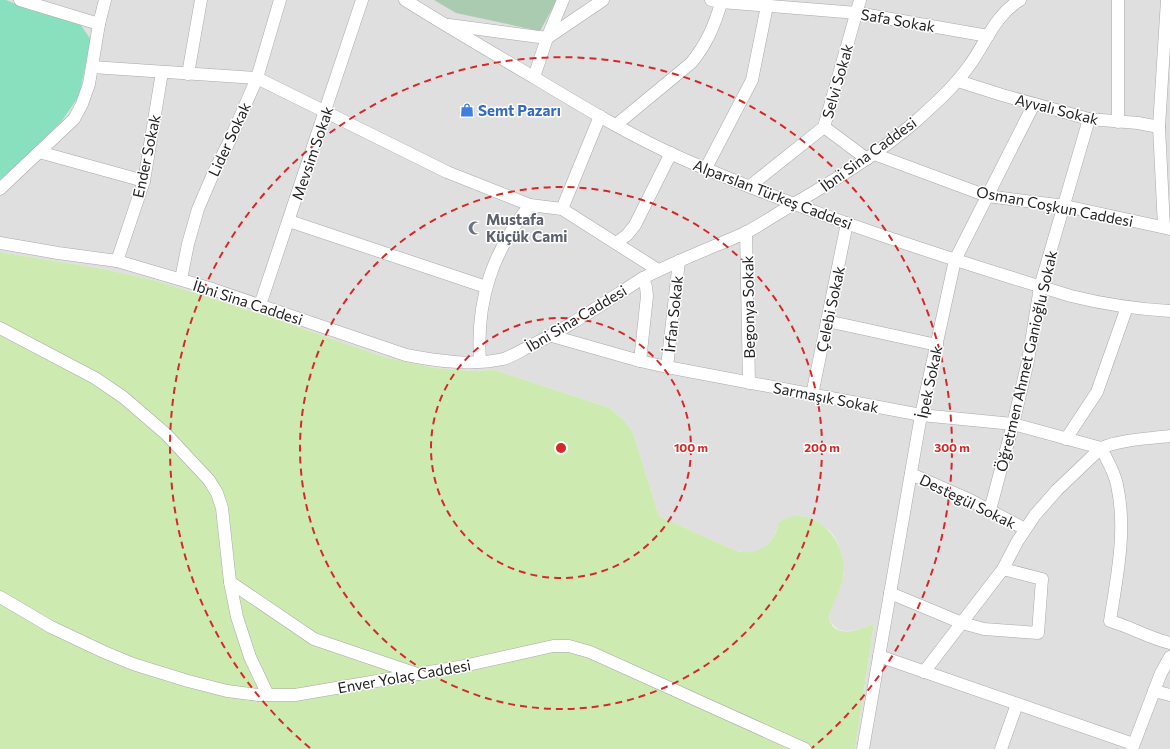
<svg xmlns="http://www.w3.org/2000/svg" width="1170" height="749" viewBox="0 0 1170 749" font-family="Commissioner,sans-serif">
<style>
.residential{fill:#e0dfdf}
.grass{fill:#cdebb0}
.cemetery{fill:#aacbaf}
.pitch{fill:#88e0be}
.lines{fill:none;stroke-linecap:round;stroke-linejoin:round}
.minor-casing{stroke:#a9a9a9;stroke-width:13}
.minor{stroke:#fff;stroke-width:12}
.ring{fill:none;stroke:#d62828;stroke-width:2;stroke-dasharray:7 5}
.labels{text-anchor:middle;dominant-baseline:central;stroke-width:3;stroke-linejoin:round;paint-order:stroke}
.street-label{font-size:15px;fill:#222;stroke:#fff}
.shop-label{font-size:15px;font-weight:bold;fill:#366cbe;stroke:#fff;text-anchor:start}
.worship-label{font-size:15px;font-weight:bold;fill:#5b616d;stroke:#fff;text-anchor:start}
.centre{fill:#d62828;stroke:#fff;stroke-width:2}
.ring-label{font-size:12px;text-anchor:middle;font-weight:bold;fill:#d62828;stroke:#fff;stroke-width:3;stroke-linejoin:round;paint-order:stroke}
</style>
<rect width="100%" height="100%" fill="#f2efe9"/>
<path class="residential" d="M 0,0 L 1170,0 L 1170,749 L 855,749 L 874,623 L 861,630 L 847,631 L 839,630 L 831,623 L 829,616 L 844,574 L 843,558 L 838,543 L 834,536 L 829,530 L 816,521 L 802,516 L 779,523 L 773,538 L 766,546 L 761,550 L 749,553 L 736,551 L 659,516 L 633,433 L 624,420 L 613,411 L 607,407 L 494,370 L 474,371 L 435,368 L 384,357 L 267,316 L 157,281 L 104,269 L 0,252 Z"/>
<path class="grass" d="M 0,252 L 104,269 L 157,281 L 267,316 L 384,357 L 435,368 L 474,371 L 494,370 L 607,407 L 613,411 L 624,420 L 633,433 L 659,516 L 736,551 C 757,556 775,545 778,523 C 808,501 843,535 844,566 C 845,581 834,601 829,616 C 831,640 861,631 874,623 L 855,749 L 0,749 Z"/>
<path class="cemetery" d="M 434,0 L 557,0 L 540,31 L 456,13 Z"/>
<path class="pitch" d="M 0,0 L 6,0 L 30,10 L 80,24 L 91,40 L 79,96 L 61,122 L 0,182 Z"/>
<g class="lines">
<g class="minor-casing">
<g id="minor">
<path d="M 20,0 L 99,24"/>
<path d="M 405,0 C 448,27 491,52 535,78 C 583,107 631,136 683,159 C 809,214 940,256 1071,296 C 1103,304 1136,309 1170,311"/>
<path d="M 711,0 L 721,2 L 857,13 L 988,36"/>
<path d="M 1118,0 L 1118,122"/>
<path d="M 449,25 L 547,38 L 603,0"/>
<path d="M 92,67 L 257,78 L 447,172 L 530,205 L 562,209 L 658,270"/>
<path d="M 188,74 L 201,0"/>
<path d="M 534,77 L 547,38 L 563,0"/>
<path d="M 958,81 L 1002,95 L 1089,119 L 1138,123 L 1159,127"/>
<path d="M 616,125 L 691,63 C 707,44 715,24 722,0"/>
<path d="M 824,127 L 867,159"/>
<path d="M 39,152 L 144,181"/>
<path d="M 874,154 L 987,196 L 1065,206 L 1170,229"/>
<path d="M 706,168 L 752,80 L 767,6"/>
<path d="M 750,186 L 824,127 L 860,0"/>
<path d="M 0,189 L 74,119 L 82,104 L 89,84 L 99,24 L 105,0"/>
<path d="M 562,209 L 600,116"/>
<path d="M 289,221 L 486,287"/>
<path d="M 1164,227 L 1159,127 L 1167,0"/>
<path d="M 746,232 L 749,383"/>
<path d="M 0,243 L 58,253 L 117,261 L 209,288 L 406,355 C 437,361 471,366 503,359 C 511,357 520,351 528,347 C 568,328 605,302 643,278 C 676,261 711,248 745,233 C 761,225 776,214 792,205 C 835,180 878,154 916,121 C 935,104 954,87 969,66 C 986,43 994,16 1020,0"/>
<path d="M 616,243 L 627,235 L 635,225 L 671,153"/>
<path d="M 117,261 L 144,181 L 162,72"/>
<path d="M 181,279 L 188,244 L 198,209 L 213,174 L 230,140 L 257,78 L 280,0"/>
<path d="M 260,305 L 362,0"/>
<path d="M 827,321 L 937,345"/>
<path d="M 0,328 L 95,378 L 123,397 L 166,434 L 209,480 L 217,493 L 222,508 L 230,582 L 237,617 L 250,657 L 268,695"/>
<path d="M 552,336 L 640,361 L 667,367 L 921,415 L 1013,424 L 1101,448 C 1107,460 1115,473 1117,485 C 1127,530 1117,576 1110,621 C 1131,627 1149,638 1170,643"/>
<path d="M 480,361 C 476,301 492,252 530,205"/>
<path d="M 640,361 L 647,296 L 646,287 L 643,278"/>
<path d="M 667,367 L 679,261"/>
<path d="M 812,395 L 847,223"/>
<path d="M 1066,439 L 1097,392 L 1127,307"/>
<path d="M 911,474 L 970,500 L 1025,529"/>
<path d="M 990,510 L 1013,424 L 1028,361 L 1040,287 L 1089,119"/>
<path d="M 230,582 L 314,639 L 417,674"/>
<path d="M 890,593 L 962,623 L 984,629 L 1038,633 L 1042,579 L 1003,569"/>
<path d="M 0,597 L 51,627 L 104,652 L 133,664 L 188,681 L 227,691 L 258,695 L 295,695 L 459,667 L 553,646 L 569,646 L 590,652 L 805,749"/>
<path d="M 879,656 L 1133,744"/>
<path d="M 924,672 L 1003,569 L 1017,542 L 1035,515 L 1057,490 L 1101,448 C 1123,439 1147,439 1170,436"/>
<path d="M 1154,691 L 1170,695"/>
<path d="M 863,749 L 921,415 L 955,260 L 1034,104"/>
<path d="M 1001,749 L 1017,704"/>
<path d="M 1132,749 L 1161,673 L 1170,657"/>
</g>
</g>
<use href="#minor" class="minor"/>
</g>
<g class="ring">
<circle cx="561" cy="448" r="130"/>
<circle cx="561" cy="448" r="261"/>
<path d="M310 748A391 391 0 1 1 812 748"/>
</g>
<defs>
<g id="shop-bare" transform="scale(1.08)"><path d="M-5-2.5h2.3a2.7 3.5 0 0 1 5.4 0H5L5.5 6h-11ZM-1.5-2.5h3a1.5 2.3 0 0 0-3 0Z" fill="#3f7fe0" stroke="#fff" stroke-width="2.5" paint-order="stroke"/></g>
<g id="mosque-bare" transform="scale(1.08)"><path d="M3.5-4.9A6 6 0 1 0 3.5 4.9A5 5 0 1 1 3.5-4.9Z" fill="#6b7280" stroke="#fff" stroke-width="2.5" paint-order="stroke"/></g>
</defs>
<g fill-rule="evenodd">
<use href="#shop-bare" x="467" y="110"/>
<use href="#mosque-bare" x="475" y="228"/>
</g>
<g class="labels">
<g class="street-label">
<text transform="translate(898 20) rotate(10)">Safa Sokak</text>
<text transform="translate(837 81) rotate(-74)">Selvi Sokak</text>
<text transform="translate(1057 109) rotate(14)">Ayvalı Sokak</text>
<text transform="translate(229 139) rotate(-65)">Lider Sokak</text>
<text transform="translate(312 153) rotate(-71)">Mevsim Sokak</text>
<text transform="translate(868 154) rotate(-36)">İbni Sina Caddesi</text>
<text transform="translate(146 156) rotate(-78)">Ender Sokak</text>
<text transform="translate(773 194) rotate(21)">Alparslan Türkeş Caddesi</text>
<text transform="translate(1055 206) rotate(11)">Osman Coşkun Caddesi</text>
<text transform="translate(248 302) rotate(18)">İbni Sina Caddesi</text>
<text transform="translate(748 307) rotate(-91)">Begonya Sokak</text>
<text transform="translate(830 309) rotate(-78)">Çelebi Sokak</text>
<text transform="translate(673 314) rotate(-84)">İrfan Sokak</text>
<text transform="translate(576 318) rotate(-31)">İbni Sina Caddesi</text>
<text transform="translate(1026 361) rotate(-77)">Öğretmen Ahmet Ganioğlu Sokak</text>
<text transform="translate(929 382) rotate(-78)">İpek Sokak</text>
<text transform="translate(826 397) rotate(11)">Sarmaşık Sokak</text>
<text transform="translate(968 501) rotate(26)">Destegül Sokak</text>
<text transform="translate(404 676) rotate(-10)">Enver Yolaç Caddesi</text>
</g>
<g class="shop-label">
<text x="478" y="110">Semt Pazarı</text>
</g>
<g class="worship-label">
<text x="486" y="219">Mustafa<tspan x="486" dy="17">Küçük Cami</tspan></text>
</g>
</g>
<circle cx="561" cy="448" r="6" class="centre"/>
<g class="ring-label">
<text x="691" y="452">100 m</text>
<text x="822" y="452">200 m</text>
<text x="952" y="452">300 m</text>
</g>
</svg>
